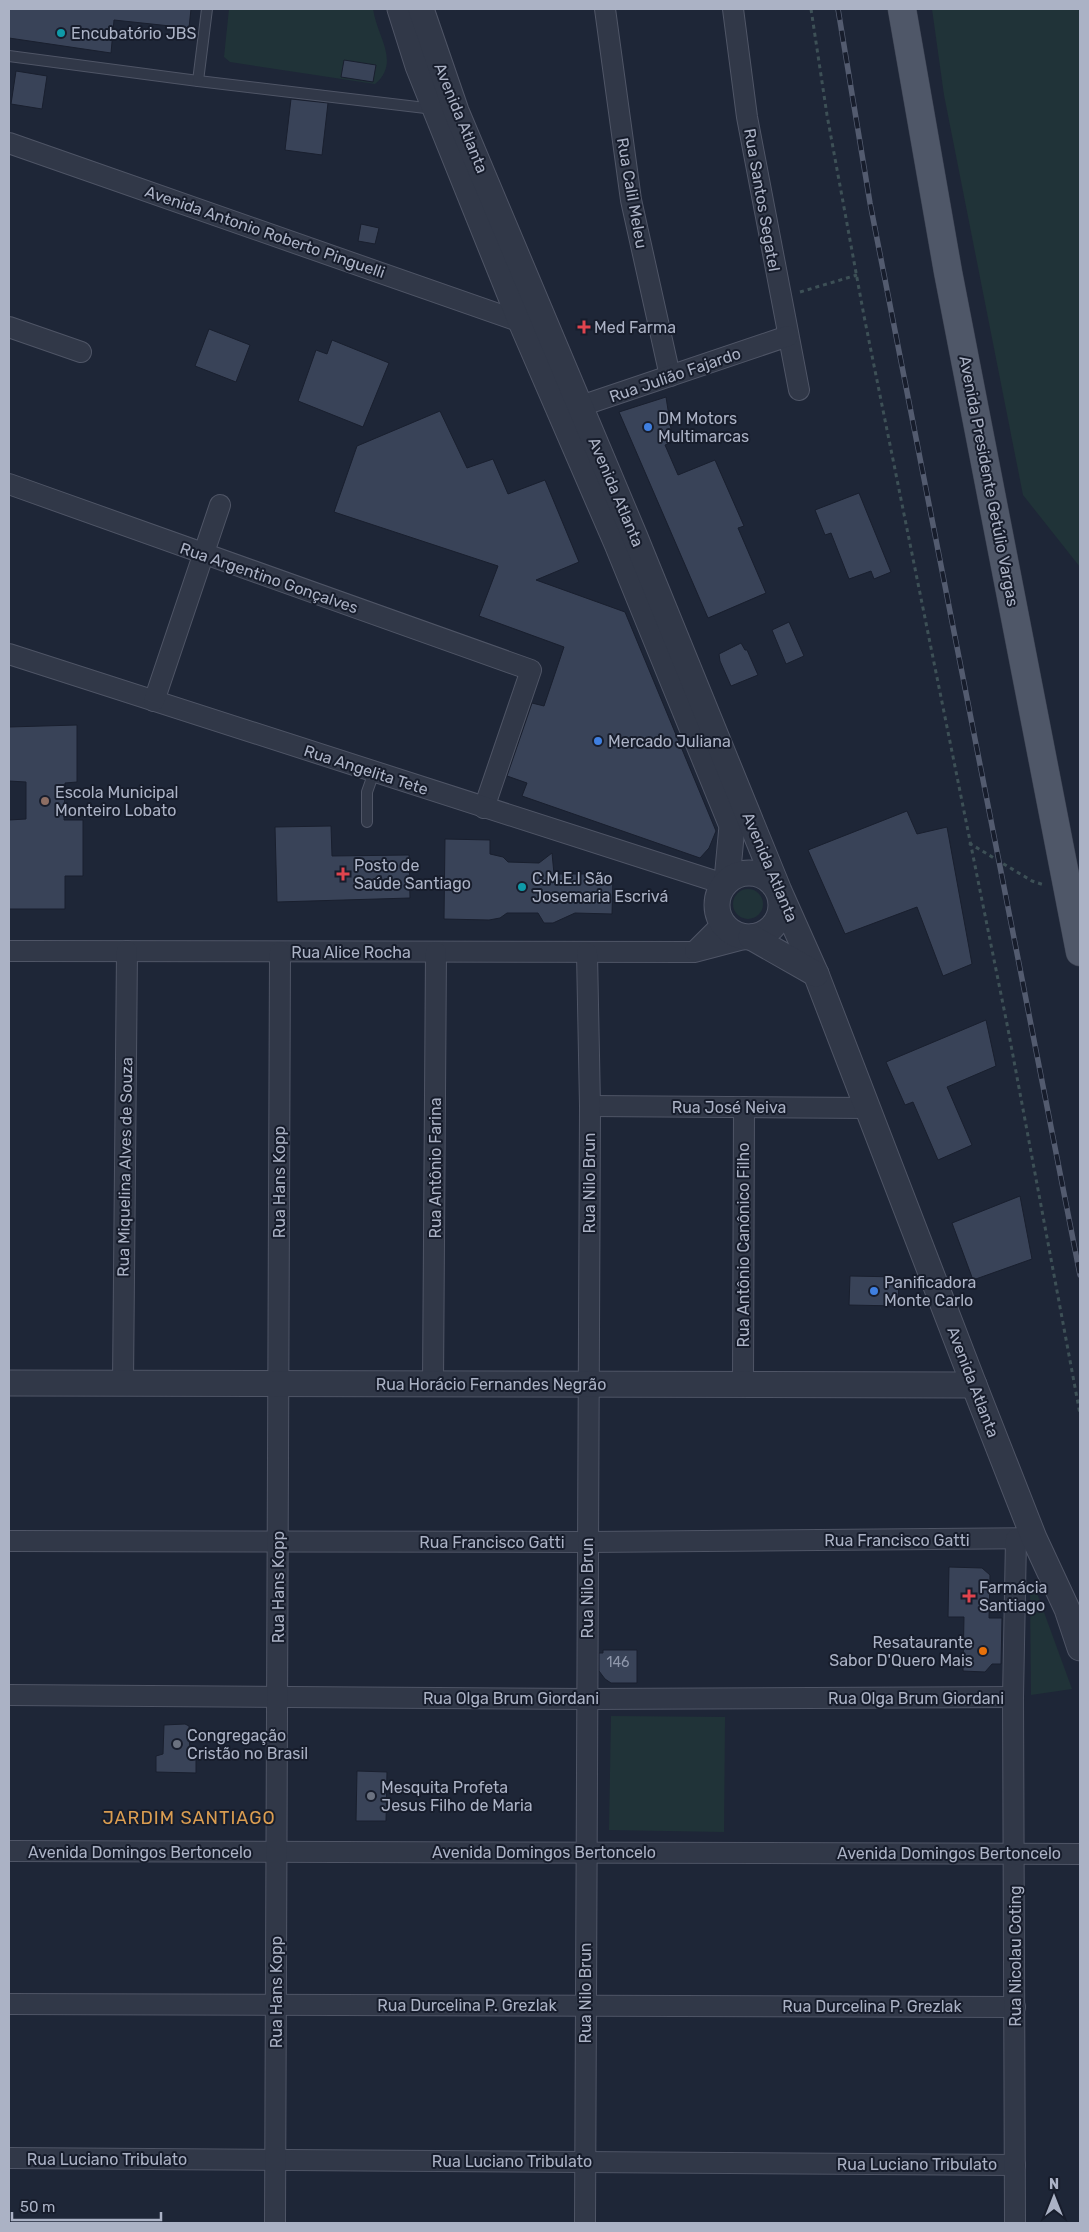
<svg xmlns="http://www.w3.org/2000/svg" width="1089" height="2232" viewBox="0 0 1089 2232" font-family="Rubik,sans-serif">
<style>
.green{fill:#203338}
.building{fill:#394358;stroke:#191f2e}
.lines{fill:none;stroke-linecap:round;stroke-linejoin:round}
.service-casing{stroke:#4f5566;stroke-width:12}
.minor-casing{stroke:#4f5566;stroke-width:22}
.tertiary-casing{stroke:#4f5566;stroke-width:27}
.primary-casing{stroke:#3b4151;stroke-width:29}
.path{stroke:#3d5056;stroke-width:3;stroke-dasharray:4 4;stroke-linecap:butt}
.service{stroke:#313848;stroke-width:10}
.minor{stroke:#313848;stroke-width:20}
.tertiary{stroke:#313848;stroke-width:25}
.primary{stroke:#4f5768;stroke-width:28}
.rail-casing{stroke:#535b6f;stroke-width:5.5}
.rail{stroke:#171d2c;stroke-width:4;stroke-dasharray:11;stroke-linecap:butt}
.culture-dot{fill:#0f9aa8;stroke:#171d2c;stroke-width:2}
.health-dot{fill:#e0444e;stroke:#171d2c;stroke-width:2}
.shop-dot{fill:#3f7fe0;stroke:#171d2c;stroke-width:2}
.education-dot{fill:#8d6e63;stroke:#171d2c;stroke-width:2}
.food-dot{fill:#e8710a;stroke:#171d2c;stroke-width:2}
.worship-dot{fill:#6b7280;stroke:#171d2c;stroke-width:2}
.labels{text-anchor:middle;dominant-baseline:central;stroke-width:4;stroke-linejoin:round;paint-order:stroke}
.number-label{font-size:14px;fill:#8e96aa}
.poi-label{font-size:16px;fill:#abb2c5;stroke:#171d2c;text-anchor:start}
.street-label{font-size:16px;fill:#abb2c5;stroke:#171d2c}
.neighbourhood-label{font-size:18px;letter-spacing:1px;fill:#da9d51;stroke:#171d2c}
</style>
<rect width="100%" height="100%" fill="#1e2637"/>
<g class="green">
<path d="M 229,9 L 373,9 C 377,37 401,62 375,84 L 230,62 L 224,57 Z"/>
<path d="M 932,9 L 1080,9 L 1080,567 L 1023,495 L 944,95 Z"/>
<circle cx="748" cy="904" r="15"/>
<path d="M 1030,1585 L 1034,1585 L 1072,1689 L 1031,1695 Z"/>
<path d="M 611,1716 L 725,1717 L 724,1832 L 609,1830 Z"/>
</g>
<g class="building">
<path d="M 9,9 L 191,9 L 189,28 L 114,20 L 111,53 L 9,38 Z"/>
<path d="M 344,60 L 376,65 L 373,82 L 341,77 Z"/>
<path d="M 16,71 L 47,76 L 42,109 L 11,104 Z"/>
<path d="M 291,99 L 328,103 L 322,155 L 285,150 Z"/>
<path d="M 361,224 L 379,228 L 375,244 L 358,241 Z"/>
<path d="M 209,329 L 250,345 L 236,382 L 195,366 Z"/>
<path d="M 332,340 L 389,363 L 363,427 L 298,401 L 316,350 L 327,354 Z"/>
<path d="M 666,397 L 673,442 L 665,445 L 678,475 L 715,460 L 744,526 L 738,528 L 766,593 L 708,618 L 619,412 Z"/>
<path d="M 440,411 L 467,468 L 493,459 L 508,494 L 545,480 L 579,562 L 536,580 L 625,612 L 716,831 L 709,848 L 700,858 L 522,796 L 527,783 L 507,776 L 532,703 L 544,706 L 564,647 L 479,616 L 498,566 L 334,512 L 357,446 Z"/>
<path d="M 859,493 L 891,572 L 874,579 L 871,571 L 849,579 L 831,533 L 825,535 L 815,510 Z"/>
<path d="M 789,622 L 804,656 L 786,664 L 772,630 Z"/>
<path d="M 741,643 L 745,650 L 747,650 L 758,675 L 731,686 L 720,661 L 719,654 Z"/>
<path d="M 77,725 L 77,782 L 65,783 L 64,820 L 83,820 L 83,876 L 65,876 L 65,909 L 9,909 L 9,820 L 26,819 L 26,782 L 9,781 L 9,727 Z"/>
<path d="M 907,811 L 917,834 L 947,827 L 972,964 L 943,976 L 917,907 L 845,934 L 808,850 Z"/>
<path d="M 331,826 L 332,856 L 409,855 L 410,898 L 277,902 L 275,827 Z"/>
<path d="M 445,839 L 490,840 L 490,854 L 503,857 L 508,862 L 539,863 L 552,853 L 554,874 L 613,874 L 612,914 L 575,913 L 553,923 L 544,923 L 538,913 L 507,913 L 500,918 L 489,920 L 444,919 Z"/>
<path d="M 986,1020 L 996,1066 L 947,1087 L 972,1145 L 938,1160 L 913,1102 L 905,1105 L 886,1062 Z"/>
<path d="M 1020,1196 L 1032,1259 L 973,1280 L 952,1223 Z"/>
<path d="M 850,1276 L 899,1277 L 898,1306 L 849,1305 Z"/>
<path d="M 949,1567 L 982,1568 L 990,1575 L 989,1618 L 1002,1618 L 1001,1664 L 992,1664 L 985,1672 L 963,1671 L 964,1617 L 948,1617 Z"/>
<path d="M 603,1650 L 637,1650 L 637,1683 L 611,1683 L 605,1679 L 599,1671 L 599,1653 L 603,1653 Z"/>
<path d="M 185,1724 L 189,1726 L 190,1757 L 196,1757 L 196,1773 L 156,1772 L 156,1756 L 163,1754 L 164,1725 Z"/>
<path d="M 357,1771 L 387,1772 L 386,1821 L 356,1821 Z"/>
</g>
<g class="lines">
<g class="service-casing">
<g id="service">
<path d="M 9,56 L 198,81 L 434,109"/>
<path d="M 198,81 L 207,9"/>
<path d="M 367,822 L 367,792 L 374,772"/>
</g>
</g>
<g class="minor-casing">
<g id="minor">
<path d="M 605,9 L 631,200 L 670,376"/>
<path d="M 733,9 L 747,117 L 799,390"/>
<path d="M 9,143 L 521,322 L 531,319"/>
<path d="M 9,327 L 81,352"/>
<path d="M 566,411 L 788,336"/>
<path d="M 9,484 L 531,670 L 484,808"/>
<path d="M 9,654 L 724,884"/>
<path d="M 154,701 L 220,505"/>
<path d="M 9,951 L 694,952 L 751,937"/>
<path d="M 695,951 L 722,924"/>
<path d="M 590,1106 L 869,1108"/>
<path d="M 123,1383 L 127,951"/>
<path d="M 743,1383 L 744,1107"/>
<path d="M 433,1384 L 436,952"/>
<path d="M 9,1541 L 588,1542 L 1034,1538"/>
<path d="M 9,1695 L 586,1699 L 1013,1697"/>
<path d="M 9,1851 L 1080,1854"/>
<path d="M 9,2004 L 1015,2007"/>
<path d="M 9,2158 L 1015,2165"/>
<path d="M 275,2223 L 280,952"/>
<path d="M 585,2223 L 590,1106 L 587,953"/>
<path d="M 1015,2223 L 1013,1697 L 1016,1539"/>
</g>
</g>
<g class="tertiary-casing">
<g id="tertiary">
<path d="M 400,9 L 418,66 L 521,322 L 617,544 L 732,826 L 727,880"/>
<path d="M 421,9 L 456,111 L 635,537 L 779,891 L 816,974 L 974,1385 L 1034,1538 L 1067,1609 L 1080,1648"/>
<circle cx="749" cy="905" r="32"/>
<path d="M 751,937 L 816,974"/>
<path d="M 9,1383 L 974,1385"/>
</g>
</g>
<g class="primary-casing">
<path id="primary" d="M 902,9 L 948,272 L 1080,952"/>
</g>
<g class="path">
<path d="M 811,9 L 827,115 L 864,316 L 1008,1029 L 1080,1414"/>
<path d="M 800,292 L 857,275"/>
<path d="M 969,843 L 1032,881 L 1044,885"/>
</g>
<use href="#service" class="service"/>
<use href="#minor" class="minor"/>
<use href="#tertiary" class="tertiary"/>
<use href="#primary" class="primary"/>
<g class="rail-casing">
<path id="rail" d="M 838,9 L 870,203 L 1080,1275"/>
</g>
<use href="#rail" class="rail"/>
</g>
<g class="culture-dot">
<circle cx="61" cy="33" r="5"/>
<circle cx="522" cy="887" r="5"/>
</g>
<g class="health-dot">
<path d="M581.5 319.5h5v5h5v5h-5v5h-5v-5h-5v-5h5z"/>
<path d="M340.5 866.5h5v5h5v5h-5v5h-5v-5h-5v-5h5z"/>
<path d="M966.5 1588.5h5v5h5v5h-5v5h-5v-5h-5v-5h5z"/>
</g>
<g class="shop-dot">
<circle cx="648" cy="427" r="5"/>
<circle cx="598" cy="741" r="5"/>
<circle cx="874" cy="1291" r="5"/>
</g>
<circle class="education-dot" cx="45" cy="801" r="5"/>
<circle class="food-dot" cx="983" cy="1651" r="5"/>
<g class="worship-dot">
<circle cx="177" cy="1744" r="5"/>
<circle cx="371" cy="1796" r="5"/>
</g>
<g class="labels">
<g class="number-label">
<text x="618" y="1662">146</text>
</g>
<g class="poi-label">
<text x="71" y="33">Encubatório JBS</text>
<text x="594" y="327">Med Farma</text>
<text x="658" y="418">DM Motors<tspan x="658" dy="18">Multimarcas</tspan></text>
<text x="608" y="741">Mercado Juliana</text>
<text x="55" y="792">Escola Municipal<tspan x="55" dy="18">Monteiro Lobato</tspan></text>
<text x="354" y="865">Posto de<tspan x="354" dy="18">Saúde Santiago</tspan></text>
<text x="532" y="878">C.M.E.I São<tspan x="532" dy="18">Josemaria Escrivá</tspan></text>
<text x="884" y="1282">Panificadora<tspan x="884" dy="18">Monte Carlo</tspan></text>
<text x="979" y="1587">Farmácia<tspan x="979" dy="18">Santiago</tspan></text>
<text x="973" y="1642" text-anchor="end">Resataurante<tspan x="973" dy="18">Sabor D'Quero Mais</tspan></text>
<text x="187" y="1735">Congregação<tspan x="187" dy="18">Cristão no Brasil</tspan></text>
<text x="381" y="1787">Mesquita Profeta<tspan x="381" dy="18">Jesus Filho de Maria</tspan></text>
</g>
<g class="street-label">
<text transform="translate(461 118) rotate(68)">Avenida Atlanta</text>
<text transform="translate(632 193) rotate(80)">Rua Calil Meleu</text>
<text transform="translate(762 200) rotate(80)">Rua Santos Segatel</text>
<text transform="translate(265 232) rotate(19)">Avenida Antonio Roberto Pinguelli</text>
<text transform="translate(675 375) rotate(-19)">Rua Julião Fajardo</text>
<text transform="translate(989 481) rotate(79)">Avenida Presidente Getúlio Vargas</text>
<text transform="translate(616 492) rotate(67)">Avenida Atlanta</text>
<text transform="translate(269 578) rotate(19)">Rua Argentino Gonçalves</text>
<text transform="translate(366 770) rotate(18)">Rua Angelita Tete</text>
<text transform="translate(770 867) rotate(67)">Avenida Atlanta</text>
<text x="351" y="952">Rua Alice Rocha</text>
<text x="729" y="1107">Rua José Neiva</text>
<text transform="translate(125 1167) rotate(-89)">Rua Miquelina Alves de Souza</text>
<text transform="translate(435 1168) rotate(-90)">Rua Antônio Farina</text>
<text transform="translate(279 1182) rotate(-90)">Rua Hans Kopp</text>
<text transform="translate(589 1183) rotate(-90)">Rua Nilo Brun</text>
<text transform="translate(743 1245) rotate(-90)">Rua Antônio Canônico Filho</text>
<text transform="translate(973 1382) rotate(69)">Avenida Atlanta</text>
<text x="491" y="1384">Rua Horácio Fernandes Negrão</text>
<text x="897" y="1540">Rua Francisco Gatti</text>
<text x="492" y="1542">Rua Francisco Gatti</text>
<text transform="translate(278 1587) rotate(-90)">Rua Hans Kopp</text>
<text transform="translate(587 1588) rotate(-90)">Rua Nilo Brun</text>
<text x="511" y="1698">Rua Olga Brum Giordani</text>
<text x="916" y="1698">Rua Olga Brum Giordani</text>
<text x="140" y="1852">Avenida Domingos Bertoncelo</text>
<text x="544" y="1852">Avenida Domingos Bertoncelo</text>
<text x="949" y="1853">Avenida Domingos Bertoncelo</text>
<text transform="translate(1015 1956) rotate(-90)">Rua Nicolau Coting</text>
<text transform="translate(276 1992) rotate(-90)">Rua Hans Kopp</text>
<text transform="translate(585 1993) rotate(-90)">Rua Nilo Brun</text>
<text x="467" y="2005">Rua Durcelina P. Grezlak</text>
<text x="872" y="2006">Rua Durcelina P. Grezlak</text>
<text x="107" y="2159">Rua Luciano Tribulato</text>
<text x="512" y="2161">Rua Luciano Tribulato</text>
<text x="917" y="2164">Rua Luciano Tribulato</text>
</g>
<g class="neighbourhood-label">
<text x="189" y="1818">JARDIM SANTIAGO</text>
</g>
</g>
<rect width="1089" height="2232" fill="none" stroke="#abb2c5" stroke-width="20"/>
<g transform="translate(1054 2197)" stroke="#171d2c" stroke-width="4" paint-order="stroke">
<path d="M0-4L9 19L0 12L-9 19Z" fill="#abb2c5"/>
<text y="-8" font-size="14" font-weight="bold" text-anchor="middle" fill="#abb2c5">N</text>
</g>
<path d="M12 2212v8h149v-8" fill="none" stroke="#abb2c5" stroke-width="2.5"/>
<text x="20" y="2212" font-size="15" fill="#abb2c5" stroke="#171d2c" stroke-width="4" paint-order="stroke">50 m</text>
</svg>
